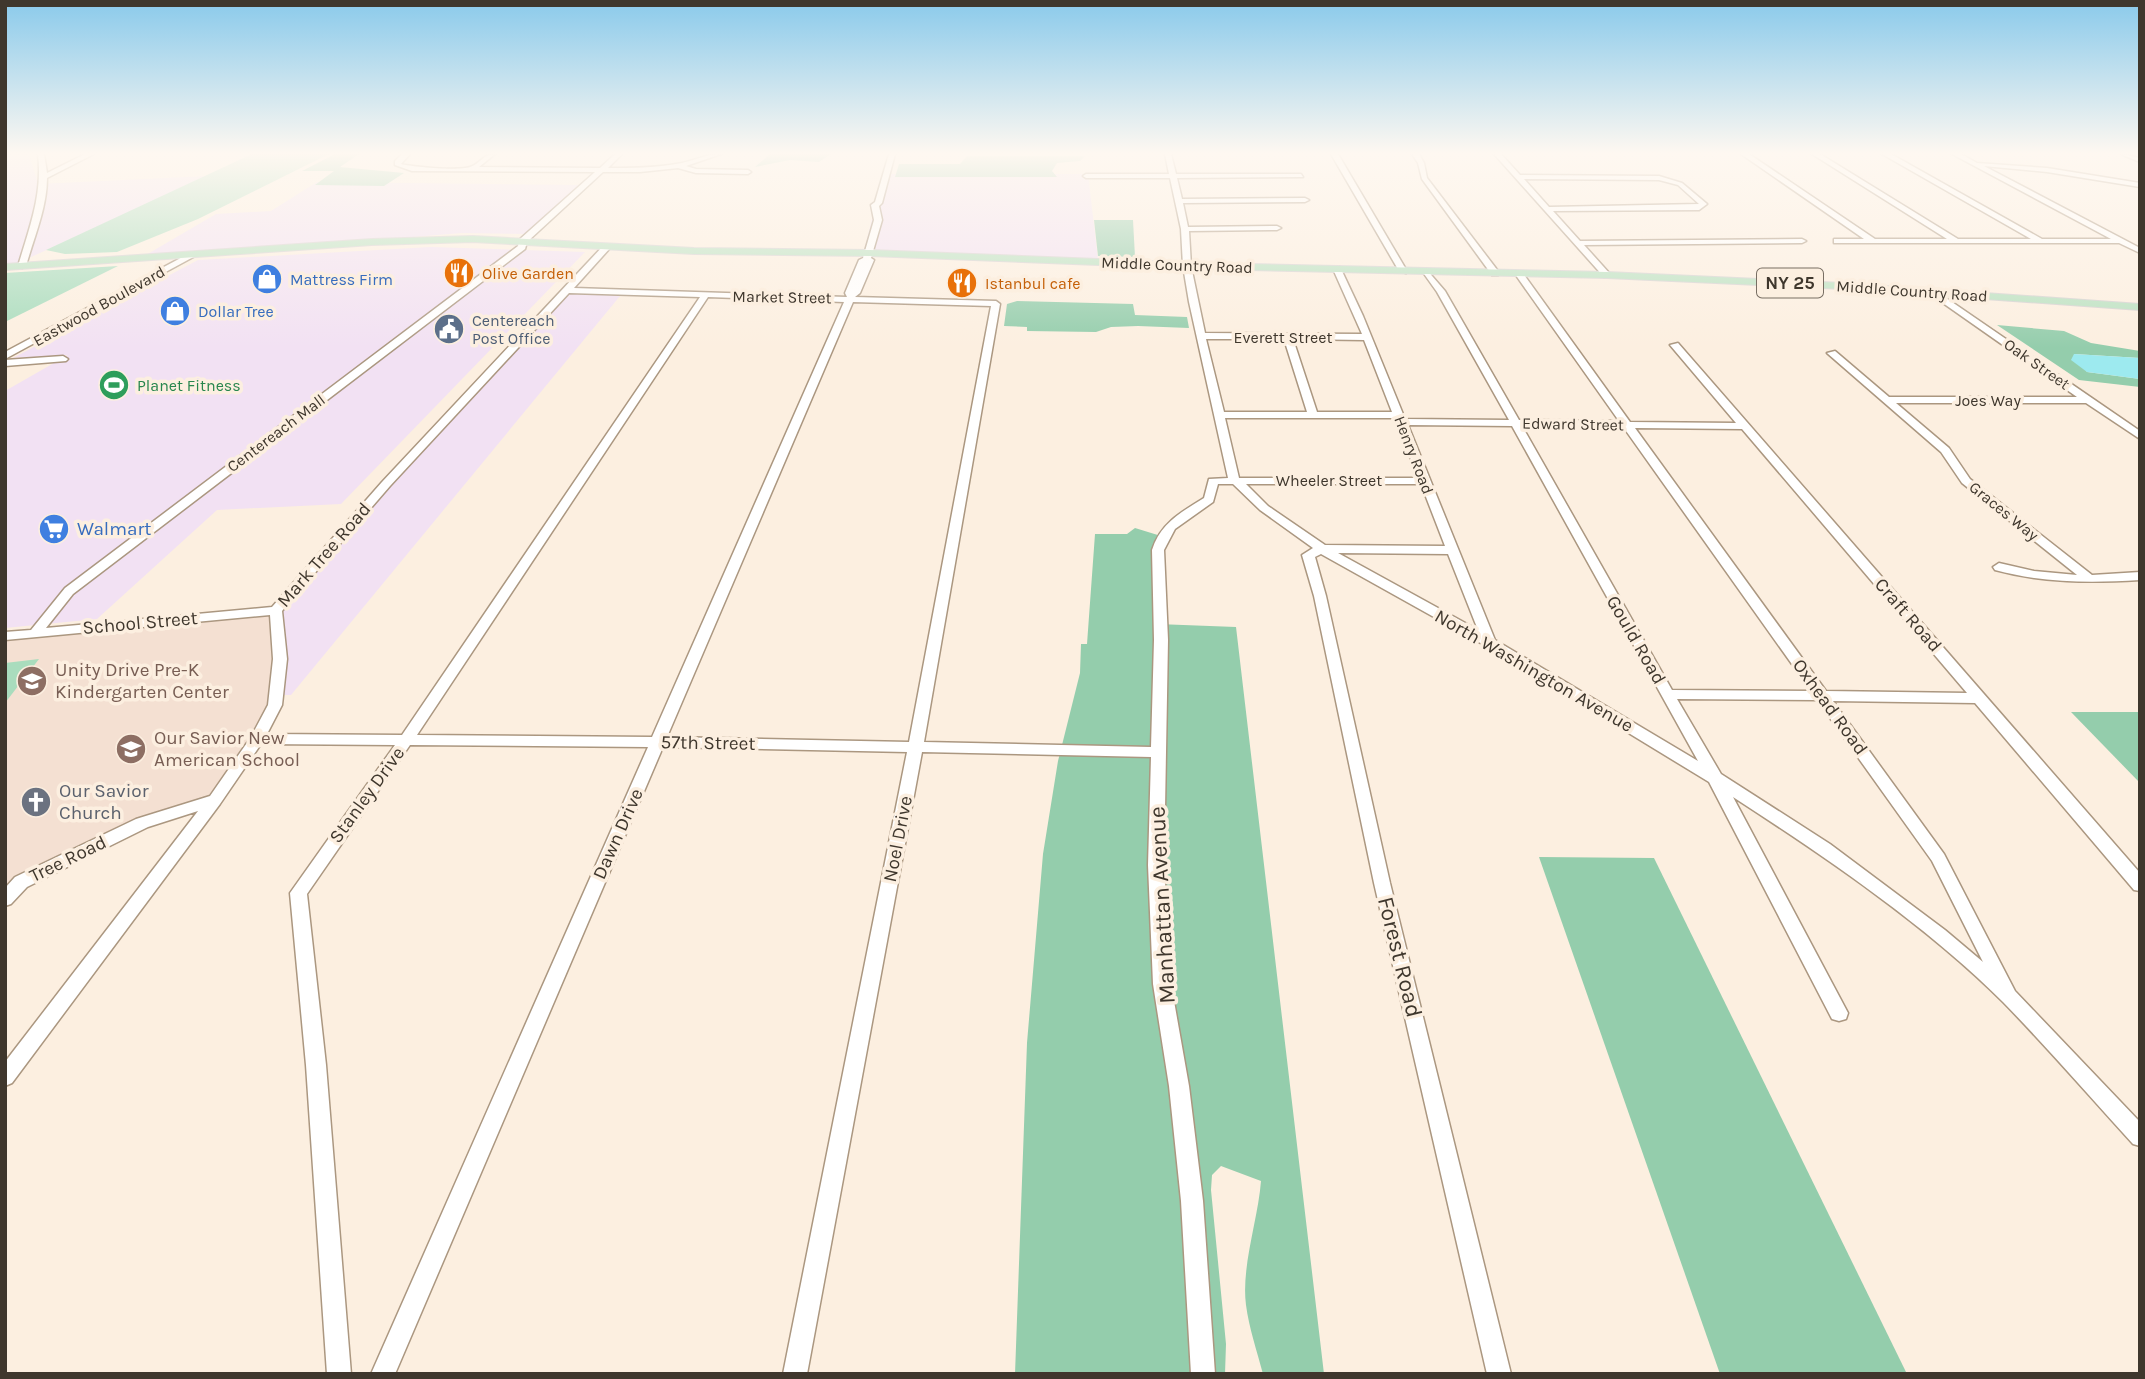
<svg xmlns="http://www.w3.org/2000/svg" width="2145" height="1379" viewBox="0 0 2145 1379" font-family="Karla,sans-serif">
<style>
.commercial{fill:#f2e1f3}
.education{fill:#f4e0d2}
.green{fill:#a9dcbd}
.forest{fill:#94cdac}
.water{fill:#9deaef}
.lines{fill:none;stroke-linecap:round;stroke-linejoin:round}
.minor-casing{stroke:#ab9780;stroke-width:3}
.major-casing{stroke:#d5d3d1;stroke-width:2}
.minor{fill:#fff;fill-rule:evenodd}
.major{fill:#bae1c1;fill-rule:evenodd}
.labels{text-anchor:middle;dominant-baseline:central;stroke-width:7;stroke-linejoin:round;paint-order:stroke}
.far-street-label{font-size:16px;fill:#3f372d;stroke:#fcefe0}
.far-food-label{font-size:16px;fill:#c56008;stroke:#fcefe0;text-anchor:start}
.far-shop-label{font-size:16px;fill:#366cbe;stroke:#fcefe0;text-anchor:start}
.far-service-label{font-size:16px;fill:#4e5e75;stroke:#fcefe0;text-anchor:start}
.far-leisure-label{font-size:16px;fill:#27864d;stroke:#fcefe0;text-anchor:start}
.shield{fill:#fcefe0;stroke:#786e63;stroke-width:2}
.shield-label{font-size:18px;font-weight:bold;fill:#3f372d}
.shop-label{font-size:19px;fill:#366cbe;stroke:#fcefe0;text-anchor:start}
.street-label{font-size:19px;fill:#3f372d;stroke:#fcefe0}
.education-label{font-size:19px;fill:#785e54;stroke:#fcefe0;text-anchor:start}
.worship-label{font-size:19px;fill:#5b616d;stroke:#fcefe0;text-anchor:start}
.near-street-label{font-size:23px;fill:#3f372d;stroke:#fcefe0}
</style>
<rect width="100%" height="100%" fill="#fcefe0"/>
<g class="commercial">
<path d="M 5,154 L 29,154 L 38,184 L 208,176 L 5,269 Z"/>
<path d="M 883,174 L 1088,174 L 1098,260 L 864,251 Z"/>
<path d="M 317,182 L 582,185 L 531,234 L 462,233 L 139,259 L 216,214 L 271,211 Z"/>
<path d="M 431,247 L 585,252 L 341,504 L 217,510 L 97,619 L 5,628 L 5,391 L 68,355 L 13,358 L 198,260 Z"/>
<path d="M 571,286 L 625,290 L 291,695 L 276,695 L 276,611 Z"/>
</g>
<path class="education" d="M 276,611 L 275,705 L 215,800 L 142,823 L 5,899 L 5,636 Z"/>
<g class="green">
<path d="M 252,154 L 329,154 L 198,219 L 117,252 L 65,254 L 46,250 Z"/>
<path d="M 118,266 L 5,322 L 5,273 Z"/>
<path d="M 39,659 L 5,703 L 5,663 Z"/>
</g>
<g class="forest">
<path d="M 335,154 L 359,154 L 340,167 L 404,173 L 384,186 L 315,185 L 334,171 L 302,171 Z"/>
<path d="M 770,154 L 831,154 L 819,162 L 790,160 L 755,167 Z"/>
<path d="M 967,156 L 1085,156 L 1080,161 L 1057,163 L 1052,171 L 1057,177 L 895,177 L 899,164 L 960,164 Z"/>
<path d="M 1094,220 L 1133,220 L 1135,257 L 1098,256 Z"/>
<path d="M 1017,301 L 1133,304 L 1135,315 L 1187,317 L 1189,328 L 1138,326 L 1111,327 L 1096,332 L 1027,331 L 1027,327 L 1004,326 L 1007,304 Z"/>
<path d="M 1997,325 L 2064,331 L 2091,343 L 2140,351 L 2140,358 L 2074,354 L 2087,372 L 2140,379 L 2140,387 L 2079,380 Z"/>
<path d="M 1135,528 L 1161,536 L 1157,624 L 1236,627 L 1324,1374 L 1263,1374 C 1257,1351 1249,1328 1246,1305 C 1241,1267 1258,1220 1261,1181 L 1221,1166 L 1212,1175 L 1211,1190 L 1226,1344 L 1225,1374 L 1015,1374 L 1027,1043 L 1043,854 L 1058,761 L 1080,673 L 1081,644 L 1087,644 L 1095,534 L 1127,534 Z"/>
<path d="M 2071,712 L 2140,712 L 2140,783 Z"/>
<path d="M 1539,857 L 1654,858 L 1907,1374 L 1720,1374 Z"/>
</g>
<path class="water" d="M 2074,354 L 2140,358 L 2140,379 L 2087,372 L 2071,360 Z"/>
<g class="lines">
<g class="minor-casing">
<g id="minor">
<path d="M 38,154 L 44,154 L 47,173 L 85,154 L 94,154 L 47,178 C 47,208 34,237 26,266 L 22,268 L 18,266 C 29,229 43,194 38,154 Z"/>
<path d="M 402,154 L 410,154 L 401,164 C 413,167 458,171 470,167 C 480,164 483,154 495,154 L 479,167 L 600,168 L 615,154 L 622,154 L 608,168 C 631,168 654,168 676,164 C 692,162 705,154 721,154 L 686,166 L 696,169 L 748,170 L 751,172 L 748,174 L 696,173 L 678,168 L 640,172 L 603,172 L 527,242 L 525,249 L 73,594 L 46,628 L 272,607 L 382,482 L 604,245 L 611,247 L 574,288 L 847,297 L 845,293 L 859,260 L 863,258 L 874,220 L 871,205 L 875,202 L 889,154 L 895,154 L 882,203 L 879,206 L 882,220 L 871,258 L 874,260 L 860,293 L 855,297 L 996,301 L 1000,304 L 924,742 L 1151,747 L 1154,640 L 1152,550 C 1160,524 1181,512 1204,498 L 1209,479 L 1228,478 L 1189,302 L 1183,266 L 1181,229 L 1170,178 L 1086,178 L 1083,176 L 1086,174 L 1169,174 L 1165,154 L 1171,154 L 1176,174 L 1301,174 L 1303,177 L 1177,178 L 1182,199 L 1305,198 L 1309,200 L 1305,202 L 1183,203 L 1188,227 L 1277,226 L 1281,228 L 1277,230 L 1189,231 L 1191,266 L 1205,333 L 1362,334 L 1333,269 L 1340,267 L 1363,316 L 1405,419 L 1509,420 L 1437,292 L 1422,271 L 1426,269 L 1445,291 L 1519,420 L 1619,421 L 1515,274 L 1519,272 L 1522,272 L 1630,422 L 1736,423 L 1670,345 L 1678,343 L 2140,873 L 2140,891 L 2134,890 L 1975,703 L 1833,701 L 1944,854 L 2015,991 L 2140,1122 L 2140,1146 L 2133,1144 C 2090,1097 2048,1048 2003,1002 C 1926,925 1824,856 1733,797 L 1848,1013 L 1846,1019 L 1839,1021 L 1832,1019 L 1709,782 L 1484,645 L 1321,554 L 1315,557 L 1326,596 L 1390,883 L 1511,1374 L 1487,1374 L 1374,883 L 1314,596 L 1302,555 L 1313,548 L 1260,510 L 1233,484 L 1218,484 L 1213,502 L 1175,529 L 1164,550 L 1168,640 L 1164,865 L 1171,984 L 1189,1086 L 1203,1201 L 1215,1374 L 1191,1374 L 1181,1201 L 1169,1086 L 1153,984 L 1148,865 L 1151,757 L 922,752 L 807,1374 L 783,1374 L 907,752 L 663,747 L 395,1374 L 371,1374 L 648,747 L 410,745 L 307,894 L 326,1065 L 351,1374 L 327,1374 L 306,1065 L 290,893 L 395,745 L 261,744 L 220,804 L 12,1083 L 5,1086 L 5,1062 L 198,811 L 148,827 L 27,887 L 11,904 L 5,906 L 5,888 L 15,877 L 136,819 L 210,796 L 251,737 L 268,705 L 273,659 L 270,615 L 5,640 L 5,632 L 31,630 L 65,588 L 518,246 L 520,239 L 595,172 L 412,171 L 395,165 L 395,161 ZM 569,293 L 700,297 L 402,735 L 267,734 L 282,705 L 287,659 L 282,611 L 390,486 ZM 708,297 L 844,302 L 652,737 L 417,735 ZM 853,302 L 991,306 L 909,742 L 667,737 ZM 1206,339 L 1284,339 L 1307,412 L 1224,412 ZM 1293,339 L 1364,340 L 1392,412 L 1317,412 ZM 1225,418 L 1395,418 L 1418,478 L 1239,478 ZM 1408,425 L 1512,426 L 1698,761 L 1495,640 ZM 1522,426 L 1624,428 L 1811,691 L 1672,690 ZM 1635,428 L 1742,429 L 1967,693 L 1826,691 ZM 1246,484 L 1421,484 L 1445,546 L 1325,545 L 1268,506 ZM 1338,553 L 1448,554 L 1478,630 ZM 1677,699 L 1817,700 L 1932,861 L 1983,962 L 1945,930 L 1830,844 L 1721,774 Z"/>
<path d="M 1331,154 L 1338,154 L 1407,271 L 1406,273 L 1399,271 Z"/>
<path d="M 1412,154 L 1419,154 L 1424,163 L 1427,178 L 1498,271 L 1498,275 L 1492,275 L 1422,179 L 1418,163 Z"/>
<path d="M 1494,154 L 1501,154 L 1520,175 L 1659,176 L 1682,183 L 1707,204 L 1699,210 L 1553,211 L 1580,241 L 1802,239 L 1806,241 L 1802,243 L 1584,245 L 1611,275 L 1604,277 ZM 1524,179 L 1659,180 L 1678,185 L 1699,204 L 1549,207 Z"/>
<path d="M 1741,154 L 1749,154 L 1875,239 L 1947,239 L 1812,154 L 1820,154 L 1958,239 L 2031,239 L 1882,154 L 1891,154 L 2042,239 L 2111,239 L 1952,154 L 1961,154 L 1977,163 L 2047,168 L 2140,183 L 2140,187 L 2047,172 L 1984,166 L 2140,248 L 2140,253 L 2119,243 L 1834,243 L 1834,239 L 1864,239 Z"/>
<path d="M 2122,154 L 2140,158 L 2140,162 L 2123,155 Z"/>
<path d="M 190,253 L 197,255 L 5,359 L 5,352 Z"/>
<path d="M 1933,289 L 2140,431 L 2140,439 L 2086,403 L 1896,403 L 1949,448 L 1970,479 L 2092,575 L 2140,572 L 2140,580 C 2090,583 2043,583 1995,570 L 1993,567 L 1999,563 L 2034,571 L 2077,575 L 1962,483 L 1941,452 L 1827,353 L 1835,351 L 1889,397 L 2077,397 L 1930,294 L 1930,290 Z"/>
<path d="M 63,356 L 68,359 L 66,361 L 5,366 L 5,360 Z"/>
</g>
</g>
<g class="major-casing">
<path id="major" d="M 473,236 L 694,248 L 870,250 L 1199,263 L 1607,272 L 1844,283 L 2140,304 L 2140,310 L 1844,289 L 1607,278 L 1199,269 L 870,256 L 694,254 L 473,242 L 372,245 L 5,270 L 5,264 L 372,239 Z"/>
</g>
<use href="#minor" class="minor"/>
<use href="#major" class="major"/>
</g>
<linearGradient id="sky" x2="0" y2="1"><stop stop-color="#8acaeb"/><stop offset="0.44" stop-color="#fef8f1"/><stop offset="1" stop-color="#fef8f1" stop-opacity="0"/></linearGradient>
<rect width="2145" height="348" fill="url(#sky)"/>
<defs>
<g id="restaurant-disc" transform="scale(1.575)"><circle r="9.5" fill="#e8710a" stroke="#fcefe0"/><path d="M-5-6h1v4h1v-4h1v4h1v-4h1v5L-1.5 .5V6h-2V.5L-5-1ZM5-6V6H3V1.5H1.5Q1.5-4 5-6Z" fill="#fff"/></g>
<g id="shop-disc" transform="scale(1.575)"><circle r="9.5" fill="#3f7fe0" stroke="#fcefe0"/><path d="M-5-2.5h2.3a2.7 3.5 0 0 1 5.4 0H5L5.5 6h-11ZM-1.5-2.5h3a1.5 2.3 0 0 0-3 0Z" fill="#fff"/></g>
<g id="civic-disc" transform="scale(1.575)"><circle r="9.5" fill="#5c6f8a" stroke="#fcefe0"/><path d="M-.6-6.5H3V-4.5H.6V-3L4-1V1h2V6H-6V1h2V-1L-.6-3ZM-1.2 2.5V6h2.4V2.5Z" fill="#fff"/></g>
<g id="stadium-disc" transform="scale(1.575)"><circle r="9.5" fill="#2e9e5b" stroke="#fcefe0"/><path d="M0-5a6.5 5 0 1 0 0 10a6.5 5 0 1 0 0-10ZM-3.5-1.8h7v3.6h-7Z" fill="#fff"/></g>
<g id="supermarket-disc" transform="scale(1.575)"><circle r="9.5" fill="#3f7fe0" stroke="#fcefe0"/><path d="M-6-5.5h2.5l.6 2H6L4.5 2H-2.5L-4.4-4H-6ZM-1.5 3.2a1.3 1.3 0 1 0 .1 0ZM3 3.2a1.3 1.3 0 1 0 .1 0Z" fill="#fff"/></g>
<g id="school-disc" transform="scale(1.575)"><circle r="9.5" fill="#8d6e63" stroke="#fcefe0"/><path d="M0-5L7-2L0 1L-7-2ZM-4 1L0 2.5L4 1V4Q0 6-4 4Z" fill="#fff"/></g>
<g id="church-disc" transform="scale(1.575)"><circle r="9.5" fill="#6b7280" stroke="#fcefe0"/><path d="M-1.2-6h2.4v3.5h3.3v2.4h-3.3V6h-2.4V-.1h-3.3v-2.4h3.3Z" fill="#fff"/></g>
</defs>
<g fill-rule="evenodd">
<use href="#restaurant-disc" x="459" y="273"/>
<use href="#shop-disc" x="267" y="279"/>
<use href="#restaurant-disc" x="962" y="283"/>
<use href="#shop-disc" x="175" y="311"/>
<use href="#civic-disc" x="449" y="329"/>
<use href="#stadium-disc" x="114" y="385"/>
<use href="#supermarket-disc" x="54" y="529"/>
<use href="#school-disc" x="32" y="681"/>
<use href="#school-disc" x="131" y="749"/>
<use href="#church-disc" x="36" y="802"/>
</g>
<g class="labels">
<g class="far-street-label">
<text transform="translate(1177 265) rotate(2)">Middle Country Road</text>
<text transform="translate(1912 291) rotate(4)">Middle Country Road</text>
<text transform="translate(782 297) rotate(1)">Market Street</text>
<text transform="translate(99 306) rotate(-29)">Eastwood Boulevard</text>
<text x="1283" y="337">Everett Street</text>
<text transform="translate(2037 364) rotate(35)">Oak Street</text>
<text x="1988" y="400">Joes Way</text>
<text transform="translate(1573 424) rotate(1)">Edward Street</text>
<text transform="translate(276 433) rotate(-37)">Centereach Mall</text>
<text transform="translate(1414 455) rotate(69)">Henry Road</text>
<text x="1329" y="480">Wheeler Street</text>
<text transform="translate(2004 511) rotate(39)">Graces Way</text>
</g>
<g class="far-food-label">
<text x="482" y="273">Olive Garden</text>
<text x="985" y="283">Istanbul cafe</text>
</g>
<g class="far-shop-label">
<text x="290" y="279">Mattress Firm</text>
<text x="198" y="311">Dollar Tree</text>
</g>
<g class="far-service-label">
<text x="472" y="320">Centereach<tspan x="472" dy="18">Post Office</tspan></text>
</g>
<g class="far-leisure-label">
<text x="137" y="385">Planet Fitness</text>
</g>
<rect class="shield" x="1757" y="268.5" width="66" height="29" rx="5"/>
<g class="shield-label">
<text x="1790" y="283">NY 25</text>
</g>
<g class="shop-label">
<text x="77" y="529">Walmart</text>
</g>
<g class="street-label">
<text transform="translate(324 555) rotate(-49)">Mark Tree Road</text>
<text transform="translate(1908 615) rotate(49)">Craft Road</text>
<text transform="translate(140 623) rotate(-5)">School Street</text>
<text transform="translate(1636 640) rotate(60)">Gould Road</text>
<text transform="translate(1534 671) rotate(30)">North Washington Avenue</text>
<text transform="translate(1830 707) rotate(54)">Oxhead Road</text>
<text transform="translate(708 743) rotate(1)">57th Street</text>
<text transform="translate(367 795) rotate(-54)">Stanley Drive</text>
<text transform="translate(618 834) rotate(-66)">Dawn Drive</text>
<text transform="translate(898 839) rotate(-79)">Noel Drive</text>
<text transform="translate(68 859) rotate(-26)">Tree Road</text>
</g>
<g class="education-label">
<text x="55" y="670">Unity Drive Pre-K<tspan x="55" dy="22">Kindergarten Center</tspan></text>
<text x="154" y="738">Our Savior New<tspan x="154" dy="22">American School</tspan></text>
</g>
<g class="worship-label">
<text x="59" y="791">Our Savior<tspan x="59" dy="22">Church</tspan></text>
</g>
<g class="near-street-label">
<text transform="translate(1162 905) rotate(-93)">Manhattan Avenue</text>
<text transform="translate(1400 957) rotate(76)">Forest Road</text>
</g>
</g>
<rect width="2145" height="1379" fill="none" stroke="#3f372d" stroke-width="14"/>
</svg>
